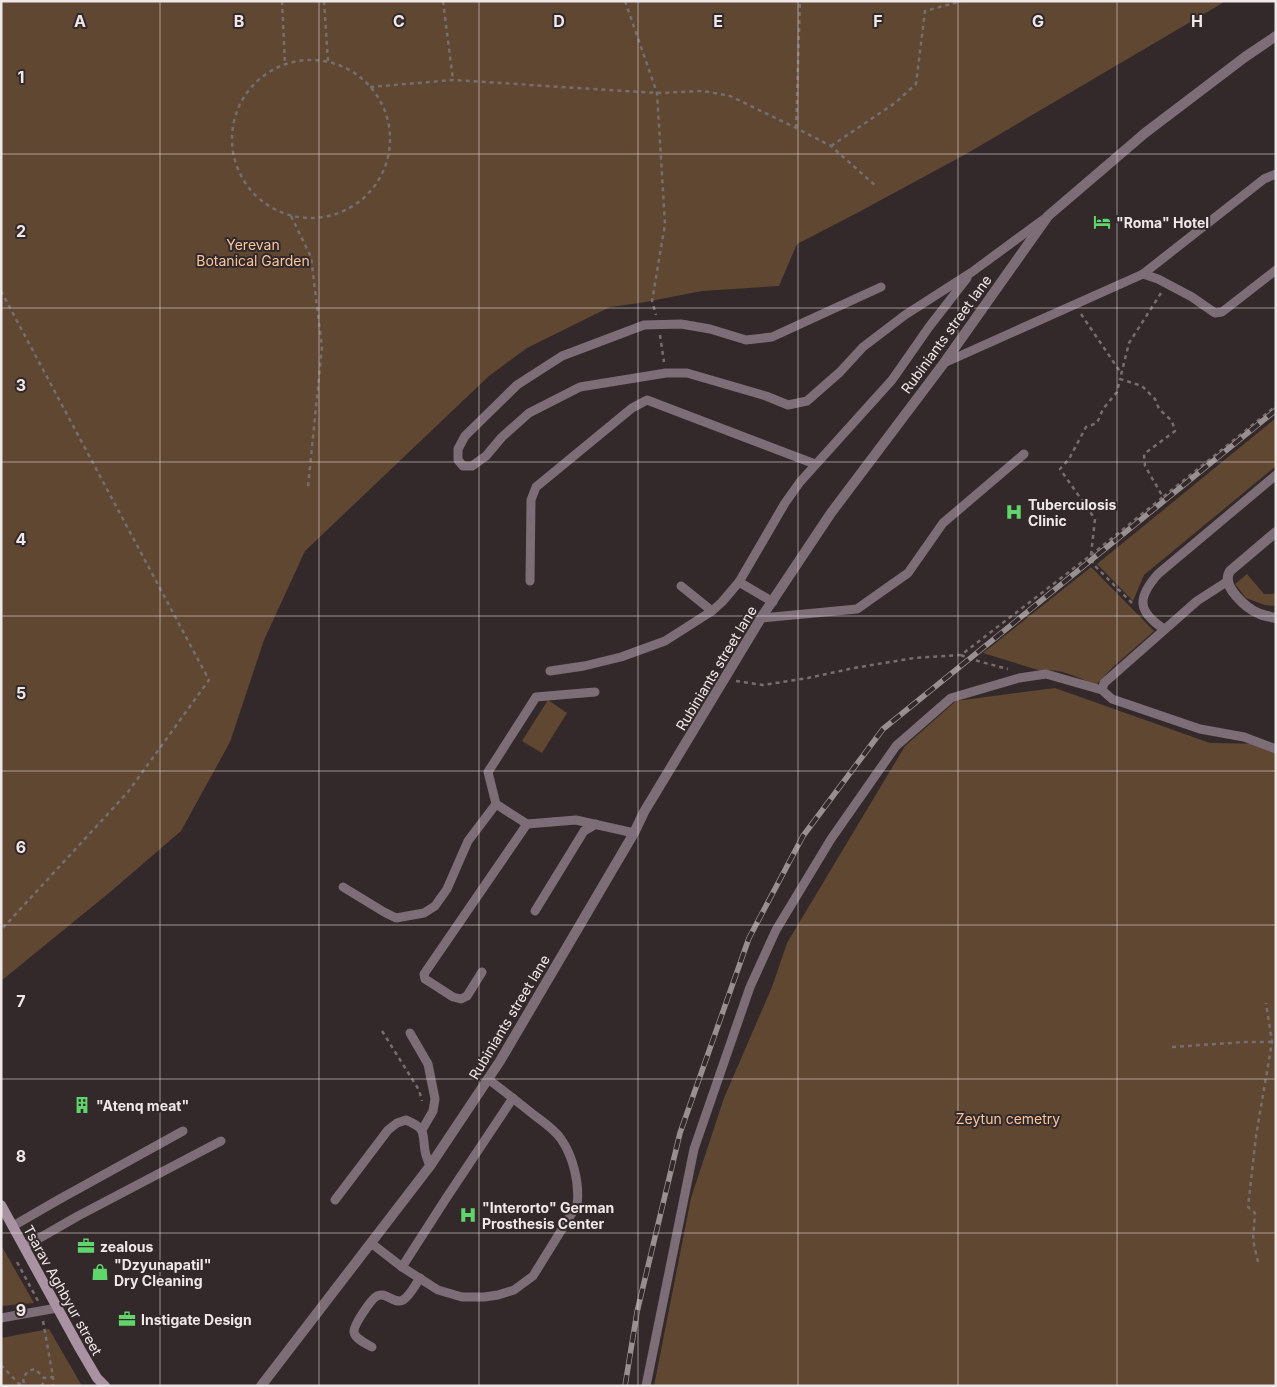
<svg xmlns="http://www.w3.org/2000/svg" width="1277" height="1387" viewBox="0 0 1277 1387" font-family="Inter,sans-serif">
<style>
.green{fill:#5f4732}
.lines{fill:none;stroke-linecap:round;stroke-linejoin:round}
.path{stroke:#766d6e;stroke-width:2.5;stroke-dasharray:4 4;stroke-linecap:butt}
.service{stroke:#7c6d77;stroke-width:9}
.minor{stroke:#7c6d77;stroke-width:10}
.tertiary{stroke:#7c6d77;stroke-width:10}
.secondary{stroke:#a992a1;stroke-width:10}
.rail-casing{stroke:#988f90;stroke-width:5.5}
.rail{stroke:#33292a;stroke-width:4;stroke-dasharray:11;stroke-linecap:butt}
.grid{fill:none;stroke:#efe8e9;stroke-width:1;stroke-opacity:0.55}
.labels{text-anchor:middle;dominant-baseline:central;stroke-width:4;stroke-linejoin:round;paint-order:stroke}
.poi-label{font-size:14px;font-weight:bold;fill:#efe8e9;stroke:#33292a;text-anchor:start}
.park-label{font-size:14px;fill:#fac79b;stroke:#33292a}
.street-label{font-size:14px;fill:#efe8e9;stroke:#33292a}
.grid-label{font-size:16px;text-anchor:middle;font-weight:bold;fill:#efe8e9;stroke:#33292a;stroke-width:4;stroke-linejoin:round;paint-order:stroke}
</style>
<rect width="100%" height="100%" fill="#33292a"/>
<g class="green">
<path d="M 1,1 L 1226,1 L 966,154 L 857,213 L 797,244 L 779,286 L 702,291 L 640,303 L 610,307 L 527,348 L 489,376 L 305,551 L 264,640 L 230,742 L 181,831 L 109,893 L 1,981 Z"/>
<path d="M 1276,418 L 1276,466 L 1144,575 L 1133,601 L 1097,564 Z"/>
<path d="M 1091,567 L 1154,631 L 1113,667 L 1096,685 C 1079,678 1060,667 1041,671 L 983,653 Z"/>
<path d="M 1247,574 L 1264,594 L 1272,594 L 1276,593 L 1276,606 L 1265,605 L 1246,598 L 1235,584 Z"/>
<path d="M 1055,688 L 1210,743 L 1276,744 L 1276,1386 L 654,1386 L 691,1198 L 724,1098 L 772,987 L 787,943 L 905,746 L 956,701 Z"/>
<path d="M 548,700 L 567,713 L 542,753 L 522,741 Z"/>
<path d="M 1,1245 L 34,1303 L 1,1306 Z"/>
<path d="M 49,1329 L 82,1386 L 1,1386 L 1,1338 Z"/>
</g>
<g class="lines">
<g class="path">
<path d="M 282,1 L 285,64"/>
<path d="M 324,1 L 328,62"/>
<path d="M 443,1 L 453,80"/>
<path d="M 625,1 L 657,93 L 665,224 L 652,301 L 656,315"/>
<circle cx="311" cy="139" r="79"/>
<path d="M 370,87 L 453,80 L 657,93 L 703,91 L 730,96 L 796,128 L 831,146 L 877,187"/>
<path d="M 796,128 L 800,1"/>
<path d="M 831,146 L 895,103 L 916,84 L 925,11 L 962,1"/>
<path d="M 291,216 L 311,257 L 322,347 L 308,487"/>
<path d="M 1,291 L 209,680 L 128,792 L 1,930"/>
<path d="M 1161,293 L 1129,343 L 1120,379 L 1142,386 L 1155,399 L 1159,409 L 1172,421 L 1175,431 L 1144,454 L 1145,466 L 1163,497 L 1276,406"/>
<path d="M 1081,314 L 1121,373"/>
<path d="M 660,335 L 664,362"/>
<path d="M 1132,603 L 1093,564 L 1091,555 L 1163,497"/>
<path d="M 961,655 L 970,659 L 1008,669"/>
<path d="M 736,681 L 763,685 L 808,678 L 854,668 L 914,658 L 961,655 L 1091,555 L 1095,519 L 1060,469 L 1069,459 L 1086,427 L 1097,423 L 1103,409 L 1117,392 L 1120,379"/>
<path d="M 382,1031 L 419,1090 L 422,1101"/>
<path d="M 1172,1047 L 1245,1042 L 1276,1042"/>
<path d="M 17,1262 L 38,1301"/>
<path d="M 1258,1262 L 1253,1240 L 1255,1213 L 1248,1207 L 1256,1136 L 1272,1042 L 1266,1003"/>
<path d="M 43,1321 L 53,1377 L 53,1386"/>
<path d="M 1,1365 L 21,1386"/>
<path d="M 19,1386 L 19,1384 L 24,1384 L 23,1378 L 28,1371 L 35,1369 L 44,1378 L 53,1377"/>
<path d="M 41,1386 L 44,1382 L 44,1378"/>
</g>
<g class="service">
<path d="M 1143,274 L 1158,279 L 1192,297 L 1215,313 L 1222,312 L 1276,270"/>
<path d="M 881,287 L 772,337 L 746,340 L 710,329 L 681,324 L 644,325 L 562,356 L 517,385 L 465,436 L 458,449 L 458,460 L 463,466 L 472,466 L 486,456 L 502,437 L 529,413 L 580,387 L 666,373 L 687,373 L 766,396 L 788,405 L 807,401 L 840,372 L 863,347 L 905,315 L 972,272 L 1044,219"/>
<path d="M 944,363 L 1143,274 L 1264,179 L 1276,174"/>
<path d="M 530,581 L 531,500 L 536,487 L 632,408 L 647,400 L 815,464"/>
<path d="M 739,582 L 773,602"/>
<path d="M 681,586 L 712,611 L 722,602 L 739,582 L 785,503 L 800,482 L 892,380 L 929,327 L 967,278"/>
<path d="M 761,618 L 857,609 L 908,573 L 943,523 L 1024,454"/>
<path d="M 1164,629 C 1137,611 1137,598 1158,574 L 1276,475"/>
<path d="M 550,671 L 584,666 L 621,657 L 665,641 L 712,611"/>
<path d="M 1102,690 L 1104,683 L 1197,601 L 1228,581"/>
<path d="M 595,692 L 536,697 L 488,772 L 496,804 L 527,824 L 576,820 L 634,833"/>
<path d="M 343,887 L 384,912 L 396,918 L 424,913 L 435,906 L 447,889 L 468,841 L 496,804"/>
<path d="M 535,911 L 584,831 L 596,824"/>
<path d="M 482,972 L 467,996 L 461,999 L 453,997 L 425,979 L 424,974 L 527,824"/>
<path d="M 410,1033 L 428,1064 L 435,1099 L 433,1111 L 422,1130"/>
<path d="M 335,1200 L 388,1130 L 397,1123 L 406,1120 C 427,1129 422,1132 425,1151 C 426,1156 428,1161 430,1166"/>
<path d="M 13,1226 L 58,1200 L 183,1131"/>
<path d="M 371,1243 L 402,1267 L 438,1290 L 462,1297 L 484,1297 L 498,1295 L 514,1290 L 533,1276 L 577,1205 C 580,1184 573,1156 561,1139 C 554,1129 543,1122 534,1115 C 519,1103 504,1091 488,1079"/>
<path d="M 24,1247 L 78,1216 L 221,1141"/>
<path d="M 402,1267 L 445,1200 L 513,1098"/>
<path d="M 1,1318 L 57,1308"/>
<path d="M 372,1347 C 367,1344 355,1339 354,1332 C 353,1326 371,1299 377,1296 C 386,1291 394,1305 403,1300 C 410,1296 415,1285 420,1278"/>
<path d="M 646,1386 L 694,1149 L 750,987 L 776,930 L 831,839 L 896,746 L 951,698 L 1019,678 L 1046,674 L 1102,690 L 1112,699 L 1200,729 L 1244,737 L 1276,749"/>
</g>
<path class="minor" d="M 1276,532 L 1230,571 C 1220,586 1247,609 1260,614 C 1265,616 1271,617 1276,618"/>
<path class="tertiary" d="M 261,1386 L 430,1166 L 500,1061 L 634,833 L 644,812 L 761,618 L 831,513 L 944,363 L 1048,216 L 1145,133 L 1245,57 L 1276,36"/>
<path class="secondary" d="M 1,1205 L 80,1349 L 97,1378 L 105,1386"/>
<g class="rail-casing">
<path id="rail" d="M 625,1386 L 637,1312 L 680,1133 L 749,938 L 803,836 L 883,729 L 1276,410"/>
</g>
<use href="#rail" class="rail"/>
</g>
<path class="grid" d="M 160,1 L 160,1386M 319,1 L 319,1386M 479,1 L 479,1386M 638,1 L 638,1386M 798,1 L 798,1386M 958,1 L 958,1386M 1117,1 L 1117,1386M 1,154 L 1276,154M 1,308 L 1276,308M 1,462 L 1276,462M 1,616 L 1276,616M 1,771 L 1276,771M 1,925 L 1276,925M 1,1079 L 1276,1079M 1,1233 L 1276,1233"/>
<defs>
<g id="hotel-bare" transform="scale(1.35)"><path d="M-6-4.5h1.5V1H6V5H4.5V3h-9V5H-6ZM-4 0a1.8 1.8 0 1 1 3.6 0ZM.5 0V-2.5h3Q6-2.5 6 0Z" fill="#5fd56b" stroke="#33292a" stroke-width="2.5" paint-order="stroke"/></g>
<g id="hospital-bare" transform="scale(1.35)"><path d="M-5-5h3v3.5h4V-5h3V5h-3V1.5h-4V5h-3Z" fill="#5fd56b" stroke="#33292a" stroke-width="2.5" paint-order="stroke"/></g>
<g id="building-bare" transform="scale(1.35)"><path d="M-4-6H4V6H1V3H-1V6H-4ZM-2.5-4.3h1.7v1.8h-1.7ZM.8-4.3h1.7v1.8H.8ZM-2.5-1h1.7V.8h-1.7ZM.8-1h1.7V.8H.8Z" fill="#5fd56b" stroke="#33292a" stroke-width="2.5" paint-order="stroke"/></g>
<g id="office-bare" transform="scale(1.35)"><path d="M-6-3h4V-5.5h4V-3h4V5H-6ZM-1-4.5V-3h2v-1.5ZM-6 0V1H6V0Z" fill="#5fd56b" stroke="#33292a" stroke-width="2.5" paint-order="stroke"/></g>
<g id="shop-bare" transform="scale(1.35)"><path d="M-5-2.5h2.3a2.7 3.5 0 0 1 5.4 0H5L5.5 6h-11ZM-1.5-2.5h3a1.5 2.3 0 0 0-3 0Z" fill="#5fd56b" stroke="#33292a" stroke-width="2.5" paint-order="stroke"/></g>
</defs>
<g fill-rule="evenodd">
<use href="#hotel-bare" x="1102" y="222"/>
<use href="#hospital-bare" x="1014" y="512"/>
<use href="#building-bare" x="82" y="1105"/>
<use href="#hospital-bare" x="468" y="1215"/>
<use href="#office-bare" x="86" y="1246"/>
<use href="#shop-bare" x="100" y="1272"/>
<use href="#office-bare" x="127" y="1319"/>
</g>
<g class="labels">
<g class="poi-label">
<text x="1116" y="222">"Roma" Hotel</text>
<text x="1028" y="504">Tuberculosis<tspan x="1028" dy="16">Clinic</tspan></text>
<text x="96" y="1105">"Atenq meat"</text>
<text x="482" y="1207">"Interorto" German<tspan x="482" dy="16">Prosthesis Center</tspan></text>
<text x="100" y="1246">zealous</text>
<text x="114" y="1264">"Dzyunapatil"<tspan x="114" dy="16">Dry Cleaning</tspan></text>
<text x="141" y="1319">Instigate Design</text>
</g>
<g class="park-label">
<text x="253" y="244">Yerevan<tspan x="253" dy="16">Botanical Garden</tspan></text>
<text x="1008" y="1118">Zeytun cemetry</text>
</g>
<g class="street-label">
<text transform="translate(946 334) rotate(-54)">Rubiniants street lane</text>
<text transform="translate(716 668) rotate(-59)">Rubiniants street lane</text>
<text transform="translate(509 1017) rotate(-59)">Rubiniants street lane</text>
<text transform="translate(63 1290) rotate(61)">Tsarav Aghbyur street</text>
</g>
</g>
<g class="grid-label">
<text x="80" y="27">A</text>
<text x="239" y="27">B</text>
<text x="399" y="27">C</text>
<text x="559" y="27">D</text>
<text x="718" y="27">E</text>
<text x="878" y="27">F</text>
<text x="1038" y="27">G</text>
<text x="1197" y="27">H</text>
<text x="21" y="83">1</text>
<text x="21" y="237">2</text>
<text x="21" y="391">3</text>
<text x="21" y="545">4</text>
<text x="21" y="699">5</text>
<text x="21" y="853">6</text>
<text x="21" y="1007">7</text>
<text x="21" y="1162">8</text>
<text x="21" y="1316">9</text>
</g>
<rect width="1277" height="1387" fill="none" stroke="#efe8e9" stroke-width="5"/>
</svg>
